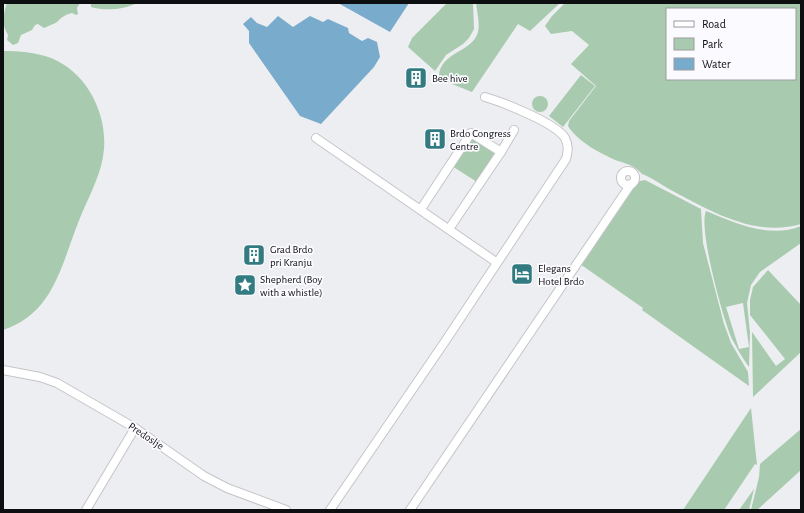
<svg xmlns="http://www.w3.org/2000/svg" width="804" height="513" viewBox="0 0 804 513" font-family="'Alegreya Sans',sans-serif">
<style>
.green{fill:#a8caae;fill-rule:evenodd}
.water{fill:#79abcd}
.lines{fill:none;stroke-linecap:round;stroke-linejoin:round}
.minor-casing{stroke:#c5c5c9;stroke-width:10}
.minor{stroke:#fff;stroke-width:8}
.labels{text-anchor:middle;dominant-baseline:central;stroke-width:3.5;stroke-linejoin:round;paint-order:stroke}
.poi-label{font-size:11px;fill:#0d0e0f;stroke:#fbfbff;text-anchor:start}
.street-label{font-size:11px;fill:#0d0e0f;stroke:#fbfbff}
</style>
<rect width="100%" height="100%" fill="#edeef1"/>
<g class="green">
<path d="M 7,3 L 80,3 L 77,8 L 78,14 L 76,15 L 72,13 C 64,15 62,17 57,22 C 54,24 48,26 44,28 L 38,24 L 35,25 L 32,30 L 21,35 L 18,43 L 13,45 L 7,40 L 8,35 C 1,23 3,16 7,3 Z"/>
<path d="M 91,3 L 137,3 C 123,10 104,11 91,7 Z"/>
<path d="M 447,3 L 473,3 L 474,29 L 469,38 L 463,44 L 446,55 L 435,71 L 408,47 L 412,38 Z"/>
<path d="M 476,3 L 560,3 L 530,31 L 518,24 L 472,92 L 442,80 L 439,76 C 440,52 473,52 478,32 C 480,23 477,12 476,3 Z"/>
<path d="M 565,3 L 801,3 L 801,224 C 754,238 709,210 669,189 C 660,184 651,177 642,174 C 635,166 628,164 618,161 C 601,154 578,142 568,126 L 569,121 L 596,86 L 571,64 L 589,45 L 572,31 L 551,34 L 545,26 L 552,16 ZM 667,9 L 795,9 L 795,79 L 667,79 Z"/>
<path d="M 3,51 C 19,51 35,52 51,58 C 86,72 107,112 104,149 C 102,175 87,199 78,223 C 61,266 53,314 3,330 Z"/>
<path d="M 581,75 L 595,86 L 563,127 L 549,116 Z"/>
<circle cx="540" cy="104" r="8"/>
<path d="M 472,138 L 495,154 L 477,182 L 452,166 Z"/>
<path d="M 645,180 L 701,209 L 703,243 L 724,324 L 731,343 L 748,372 L 749,386 L 642,310 L 643,308 L 580,264 L 631,190 L 640,181 Z"/>
<path d="M 706,211 C 735,223 770,239 801,226 L 801,243 L 760,272 L 751,285 L 747,303 L 750,333 L 749,367 C 743,359 737,348 732,339 C 723,319 698,228 706,211 ZM 743,303 L 749,347 L 739,349 L 726,307 Z"/>
<path d="M 768,270 L 801,305 L 801,352 L 753,397 L 752,332 L 776,366 L 785,359 L 750,315 L 750,300 L 753,287 Z"/>
<path d="M 751,408 L 757,465 L 755,464 L 724,510 L 683,510 Z"/>
<path d="M 801,429 L 801,470 L 757,510 L 751,510 L 759,477 L 760,464 Z"/>
<path d="M 754,489 L 749,510 L 739,510 Z"/>
</g>
<g class="water">
<path d="M 338,3 L 409,3 L 390,32 Z"/>
<path d="M 278,16 L 293,27 L 310,16 L 323,22 L 328,19 L 348,28 L 349,33 L 362,41 L 368,38 L 377,42 L 380,57 L 374,67 L 321,124 L 300,116 L 249,43 L 249,31 L 243,24 L 251,17 L 257,23 L 267,27 Z"/>
</g>
<g class="lines">
<g class="minor-casing">
<g id="minor">
<path d="M 316,138 L 496,262"/>
<path d="M 501,152 L 514,130"/>
<circle cx="628" cy="178" r="7"/>
<path d="M 421,209 L 471,133 L 501,152 L 449,229"/>
<path d="M 3,370 L 40,377 L 57,383 L 135,428 L 204,476 L 227,488 L 286,510"/>
<path d="M 86,510 L 135,428"/>
<path d="M 330,510 L 446,340 L 566,159 C 568,151 569,146 565,138 C 556,123 502,102 485,97"/>
<path d="M 410,510 L 631,184"/>
</g>
</g>
<use href="#minor" class="minor"/>
</g>
<defs>
<g id="building-square" transform="scale(1.15)"><rect x="-9" y="-9" width="18" height="18" rx="4" fill="#327b80" stroke="#fbfbff"/><path d="M-4-6H4V6H1V3H-1V6H-4ZM-2.5-4.3h1.7v1.8h-1.7ZM.8-4.3h1.7v1.8H.8ZM-2.5-1h1.7V.8h-1.7ZM.8-1h1.7V.8H.8Z" fill="#fff"/></g>
<g id="hotel-square" transform="scale(1.15)"><rect x="-9" y="-9" width="18" height="18" rx="4" fill="#327b80" stroke="#fbfbff"/><path d="M-6-4.5h1.5V1H6V5H4.5V3h-9V5H-6ZM-4 0a1.8 1.8 0 1 1 3.6 0ZM.5 0V-2.5h3Q6-2.5 6 0Z" fill="#fff"/></g>
<g id="sight-square" transform="scale(1.15)"><rect x="-9" y="-9" width="18" height="18" rx="4" fill="#327b80" stroke="#fbfbff"/><path d="M0-6L1.8-2.2L6-1.7L2.9 1.2L3.7 5.4L0 3.3L-3.7 5.4L-2.9 1.2L-6-1.7L-1.8-2.2Z" fill="#fff"/></g>
</defs>
<g fill-rule="evenodd">
<use href="#building-square" x="416" y="78"/>
<use href="#building-square" x="435" y="139"/>
<use href="#building-square" x="254" y="255"/>
<use href="#hotel-square" x="522" y="274"/>
<use href="#sight-square" x="245" y="285"/>
</g>
<g class="labels">
<g class="poi-label">
<text x="432" y="78">Bee hive</text>
<text x="450" y="133">Brdo Congress<tspan x="450" dy="13">Centre</tspan></text>
<text x="270" y="249">Grad Brdo<tspan x="270" dy="13">pri Kranju</tspan></text>
<text x="538" y="268">Elegans<tspan x="538" dy="13">Hotel Brdo</tspan></text>
<text x="260" y="279">Shepherd (Boy<tspan x="260" dy="13">with a whistle)</tspan></text>
</g>
<g class="street-label">
<text transform="translate(146 436) rotate(34)">Predoslje</text>
</g>
</g>
<rect width="804" height="513" fill="none" stroke="#0d0e0f" stroke-width="8"/>
<rect x="666" y="8" width="130" height="72" fill="#fbfbff" stroke="#9c9c9f"/>
<rect x="674" y="21" width="20" height="6" fill="#ffffff" stroke="#9c9c9f"/>
<text x="702" y="28" font-size="12" fill="#0d0e0f">Road</text>
<rect x="674" y="38" width="20" height="12" fill="#a8caae" stroke="#9c9c9f"/>
<text x="702" y="48" font-size="12" fill="#0d0e0f">Park</text>
<rect x="674" y="58" width="20" height="12" fill="#79abcd" stroke="#9c9c9f"/>
<text x="702" y="68" font-size="12" fill="#0d0e0f">Water</text>
</svg>
